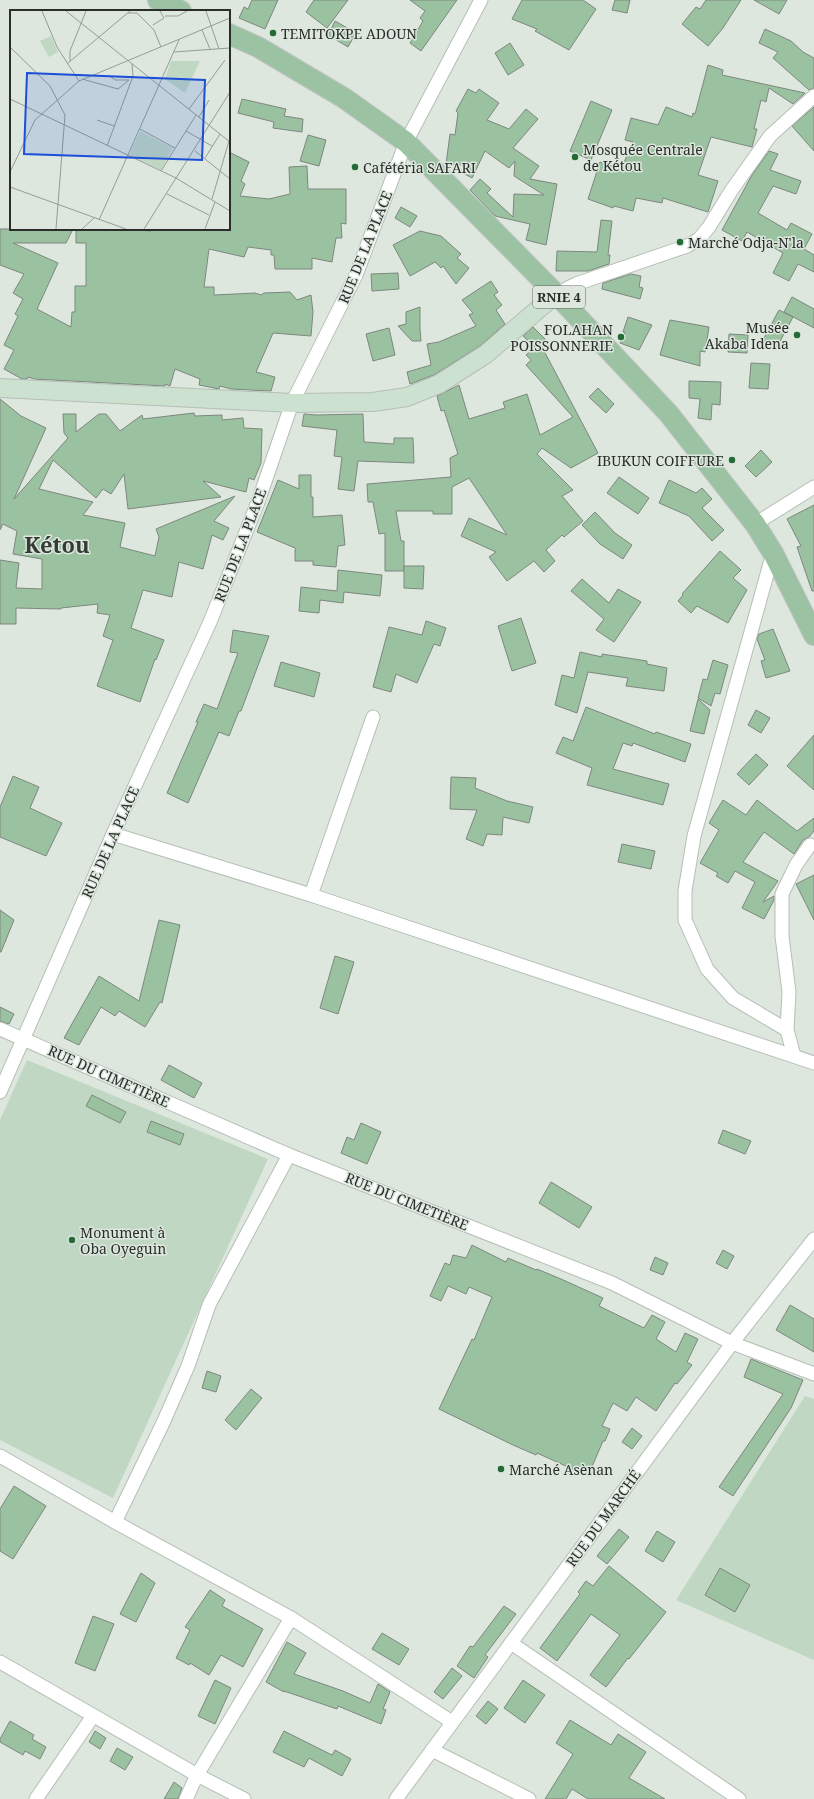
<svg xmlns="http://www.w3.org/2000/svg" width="814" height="1799" viewBox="0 0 814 1799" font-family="'Noto Serif',serif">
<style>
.green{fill:#c0d8c3}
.building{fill:#9bc2a0;stroke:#7d877e}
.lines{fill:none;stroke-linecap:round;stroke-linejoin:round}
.street-casing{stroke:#b5bfb6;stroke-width:15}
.secondary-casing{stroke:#b5bfb6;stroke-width:20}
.primary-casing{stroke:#c3c4c3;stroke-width:22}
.street{stroke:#fff;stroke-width:13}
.secondary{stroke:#cde1d1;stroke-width:18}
.primary{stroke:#9bc2a3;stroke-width:20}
.poi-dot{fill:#246a36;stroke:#dde7de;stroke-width:1.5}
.labels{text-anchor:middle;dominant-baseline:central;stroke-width:3;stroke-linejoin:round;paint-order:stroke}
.shield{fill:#dde7de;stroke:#606660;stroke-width:1}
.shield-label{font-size:13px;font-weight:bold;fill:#2a2e2a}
.poi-label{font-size:14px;fill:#2a2e2a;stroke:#dde7de;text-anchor:start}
.street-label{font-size:14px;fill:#2a2e2a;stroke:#dde7de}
.town-label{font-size:22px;font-weight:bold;fill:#343c35;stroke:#dde7de}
.inset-road{fill:none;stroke:#959d96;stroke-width:1}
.view{fill:#1d4ed8;fill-opacity:0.15;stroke:#1d4ed8;stroke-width:2}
.inset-edge{fill:none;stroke:#2a2e2a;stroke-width:2}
</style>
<rect width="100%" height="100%" fill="#dde7de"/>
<g class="green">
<path d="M 27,1060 L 268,1159 L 113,1498 L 0,1440 L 0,1120 Z"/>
<path d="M 805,1396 L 814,1399 L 814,1660 L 676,1600 Z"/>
</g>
<g class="building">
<path d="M 252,0 L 278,0 L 265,29 L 239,18 L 244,7 L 248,9 Z"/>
<path d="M 314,0 L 348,0 L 327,28 L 306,12 Z"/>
<path d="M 410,0 L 457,0 L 421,51 L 410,43 L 423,21 L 420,18 L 425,11 Z"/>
<path d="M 522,0 L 583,0 L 596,9 L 569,50 L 535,31 L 537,29 L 512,19 Z"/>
<path d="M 615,0 L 630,0 L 627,13 L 612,10 Z"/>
<path d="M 706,0 L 741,0 L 723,28 L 708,46 L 682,24 L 696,7 L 700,9 Z"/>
<path d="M 754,0 L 787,0 L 779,14 Z"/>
<path d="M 335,21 L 356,33 L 348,47 L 328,35 Z"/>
<path d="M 765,29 L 791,41 L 803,52 L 814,58 L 814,88 L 809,90 L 773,58 L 778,52 L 759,43 Z"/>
<path d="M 510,43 L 524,65 L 508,75 L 495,53 Z"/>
<path d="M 708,65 L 723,70 L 722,75 L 805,93 L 793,104 L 769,88 L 766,102 L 761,100 L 754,129 L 757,129 L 752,147 L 711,137 L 698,175 L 718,181 L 708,212 L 663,198 L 662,203 L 636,198 L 633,211 L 614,206 L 613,208 L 588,199 L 600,162 L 621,169 L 633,142 L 625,140 L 631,118 L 658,125 L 666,107 L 692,117 L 693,113 L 695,114 Z"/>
<path d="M 468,89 L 476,93 L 479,89 L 499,103 L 487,120 L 509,129 L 526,109 L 538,119 L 513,148 L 539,166 L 530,179 L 557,184 L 546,245 L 526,240 L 530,224 L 495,216 L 470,190 L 480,179 L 491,189 L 487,193 L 513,217 L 514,194 L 544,195 L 514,176 L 515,161 L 509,168 L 485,151 L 472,178 L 461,172 L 465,165 L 446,164 L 450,134 L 455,135 L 458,113 L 456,111 Z"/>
<path d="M 242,99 L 286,109 L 284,116 L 303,119 L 302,132 L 273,128 L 274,122 L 238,113 Z"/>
<path d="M 591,101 L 612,110 L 591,160 L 570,151 Z"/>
<path d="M 814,107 L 814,151 L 792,126 Z"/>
<path d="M 308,135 L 326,140 L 319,166 L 300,161 Z"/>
<path d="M 769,151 L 778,154 L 770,170 L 801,181 L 796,194 L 773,186 L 758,213 L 787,230 L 791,223 L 812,234 L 804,249 L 814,255 L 814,272 L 798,264 L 789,281 L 773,273 L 783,253 L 747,232 L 742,241 L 722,230 L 752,175 Z"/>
<path d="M 229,152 L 249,162 L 241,181 L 245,184 L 240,196 L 269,199 L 290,194 L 289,167 L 307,166 L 308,189 L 346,189 L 346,224 L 341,223 L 342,238 L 336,238 L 332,262 L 312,258 L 312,269 L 275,269 L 274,255 L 271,255 L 271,250 L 248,247 L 244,257 L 209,249 L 204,287 L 214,287 L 214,295 L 255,293 L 261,295 L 264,293 L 290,292 L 297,300 L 311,295 L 313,312 L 311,336 L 273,333 L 256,372 L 275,377 L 271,391 L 231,389 L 220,386 L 219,389 L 199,385 L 200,379 L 175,369 L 170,386 L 165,384 L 165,386 L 34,379 L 28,377 L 27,379 L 22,379 L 4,369 L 14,350 L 4,345 L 18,316 L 15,314 L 23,299 L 13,293 L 24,274 L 0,265 L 0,229 L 73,229 L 66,243 L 13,243 L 58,263 L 37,309 L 71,327 L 72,312 L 75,312 L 75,286 L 86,286 L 86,243 L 76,243 L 76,229 L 127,229 L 151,231 L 151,229 L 229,229 Z"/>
<path d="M 401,207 L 417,216 L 410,227 L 395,218 Z"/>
<path d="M 601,220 L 612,221 L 608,255 L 610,255 L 609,264 L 588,271 L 556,271 L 557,251 L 597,252 Z"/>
<path d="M 420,231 L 441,236 L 461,254 L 457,258 L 469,268 L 456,284 L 443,266 L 441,268 L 435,262 L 410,276 L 393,245 Z"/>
<path d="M 398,273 L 399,289 L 372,291 L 371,274 Z"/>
<path d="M 631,274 L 641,276 L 639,287 L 643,288 L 640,299 L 602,289 L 603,283 Z"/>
<path d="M 491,281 L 498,292 L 494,295 L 502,305 L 496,310 L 505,324 L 480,346 L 434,375 L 410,384 L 407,372 L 431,365 L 427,344 L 439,342 L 476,326 L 469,315 L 473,313 L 462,300 Z"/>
<path d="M 792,297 L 814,309 L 814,328 L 784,312 Z"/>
<path d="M 420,307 L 420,329 L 421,341 L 412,341 L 398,326 L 406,324 L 406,312 Z"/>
<path d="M 779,310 L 793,317 L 777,347 L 763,340 Z"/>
<path d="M 628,317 L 652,325 L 639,350 L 620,343 L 625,332 L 623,332 Z"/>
<path d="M 670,320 L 709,327 L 705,352 L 700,351 L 700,366 L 660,355 Z"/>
<path d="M 533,327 L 550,344 L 543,349 L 598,453 L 571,468 L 542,448 L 537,454 L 573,490 L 562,496 L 583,521 L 564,537 L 562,535 L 546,550 L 555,561 L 544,572 L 534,561 L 507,581 L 489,557 L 496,552 L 461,536 L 469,518 L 507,535 L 469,478 L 452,487 L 452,514 L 433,514 L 433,511 L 396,511 L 401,541 L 404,541 L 404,571 L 385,571 L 385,533 L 379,534 L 373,502 L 368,502 L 367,484 L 451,477 L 450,458 L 458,454 L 444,410 L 441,411 L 437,396 L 459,385 L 469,419 L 505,408 L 503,402 L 527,394 L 540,435 L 573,417 L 526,365 L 531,360 L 526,355 L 535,347 L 523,336 Z"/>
<path d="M 389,328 L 395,355 L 373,361 L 366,334 Z"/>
<path d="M 729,334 L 748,335 L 747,353 L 728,352 Z"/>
<path d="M 751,363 L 770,364 L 768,389 L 749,388 Z"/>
<path d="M 689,381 L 721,382 L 720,405 L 712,404 L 711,420 L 698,418 L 700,399 L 689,398 Z"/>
<path d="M 598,388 L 614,404 L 606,413 L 589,397 Z"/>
<path d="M 0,399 L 21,416 L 46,428 L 14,499 L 68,438 L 64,433 L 63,414 L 76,414 L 76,432 L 99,414 L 106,414 L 120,431 L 142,415 L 143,419 L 194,413 L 195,416 L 222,415 L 222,420 L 243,418 L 244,428 L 262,429 L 261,463 L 254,480 L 249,478 L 246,492 L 203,481 L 221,497 L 128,509 L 124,474 L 111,494 L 103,489 L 96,498 L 53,460 L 39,489 L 93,502 L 83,515 L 125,523 L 120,547 L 155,556 L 159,537 L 156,529 L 235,496 L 214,521 L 229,528 L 223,540 L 212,535 L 203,569 L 179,562 L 172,597 L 143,590 L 131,628 L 164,640 L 156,660 L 155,659 L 140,702 L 97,686 L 113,640 L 103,636 L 110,615 L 97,613 L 98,604 L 61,608 L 61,609 L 16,608 L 16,624 L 0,624 L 0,560 L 19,563 L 16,588 L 42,589 L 42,559 L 13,554 L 17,531 L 3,524 L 0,530 Z"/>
<path d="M 304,414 L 316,415 L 363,414 L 364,442 L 394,444 L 394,438 L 413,438 L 414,463 L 358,461 L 354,491 L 338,489 L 342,457 L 334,456 L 337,430 L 302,426 Z"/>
<path d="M 761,450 L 772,462 L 756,477 L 745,466 Z"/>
<path d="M 299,475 L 311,475 L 311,497 L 313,497 L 313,517 L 342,515 L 345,545 L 338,546 L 336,567 L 313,565 L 313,561 L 295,561 L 295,550 L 296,550 L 295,548 L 257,532 L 278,480 L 299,489 Z"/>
<path d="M 619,477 L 649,498 L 638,514 L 607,493 Z"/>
<path d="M 669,480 L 696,493 L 702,488 L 712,499 L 702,508 L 724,530 L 712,541 L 689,516 L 659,503 Z"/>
<path d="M 814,505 L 814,591 L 812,591 L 797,547 L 801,546 L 787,519 Z"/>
<path d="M 595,512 L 615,533 L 632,545 L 623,559 L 600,544 L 582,525 Z"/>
<path d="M 720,551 L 741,570 L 733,578 L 747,590 L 728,623 L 697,606 L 691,613 L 678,601 L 683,595 L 682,594 Z"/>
<path d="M 404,566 L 424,566 L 423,589 L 404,588 Z"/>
<path d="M 338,570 L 382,575 L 380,596 L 344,592 L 343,603 L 320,600 L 319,613 L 299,611 L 301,587 L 337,591 Z"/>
<path d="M 582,579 L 609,603 L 618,589 L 641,602 L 614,642 L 596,630 L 604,619 L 571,591 Z"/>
<path d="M 521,618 L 536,663 L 512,671 L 498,626 Z"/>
<path d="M 426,621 L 446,628 L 440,646 L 434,644 L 417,683 L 396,674 L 391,692 L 373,687 L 389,627 L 422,635 Z"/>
<path d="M 773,629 L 790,671 L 766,678 L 761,661 L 765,660 L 757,639 L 759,634 Z"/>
<path d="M 233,630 L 269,636 L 241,711 L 239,711 L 229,736 L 219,732 L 188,803 L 167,793 L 198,722 L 196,722 L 204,704 L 217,709 L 238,653 L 230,652 Z"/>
<path d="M 580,652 L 602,657 L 602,654 L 647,661 L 647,664 L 667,668 L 664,691 L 626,686 L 628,678 L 588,672 L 577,713 L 555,705 L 562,675 L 574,678 Z"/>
<path d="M 713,660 L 728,665 L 720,694 L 715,693 L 711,706 L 698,698 L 703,679 L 707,680 Z"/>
<path d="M 281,662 L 320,673 L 314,697 L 274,686 Z"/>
<path d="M 698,699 L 710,710 L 704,734 L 690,731 Z"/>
<path d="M 586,707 L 655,734 L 656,732 L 691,744 L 685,762 L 633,743 L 632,746 L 623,743 L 613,769 L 669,784 L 663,805 L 587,785 L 592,768 L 556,753 L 563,737 L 573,741 Z"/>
<path d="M 756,710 L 770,718 L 761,733 L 748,725 Z"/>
<path d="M 814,735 L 814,790 L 787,766 Z"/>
<path d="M 756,754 L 768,765 L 749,785 L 737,774 Z"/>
<path d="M 13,776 L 39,787 L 30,808 L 62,823 L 46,856 L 0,837 L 0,807 Z"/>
<path d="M 451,777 L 476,778 L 475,788 L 507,801 L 533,807 L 529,823 L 503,817 L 502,835 L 487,834 L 483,846 L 466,839 L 477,810 L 450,809 Z"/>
<path d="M 723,800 L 746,815 L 757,800 L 797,831 L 814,818 L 814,831 L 809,837 L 803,840 L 794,854 L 764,832 L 743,862 L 778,881 L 763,902 L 774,896 L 774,900 L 764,919 L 742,908 L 755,882 L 735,871 L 728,883 L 716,876 L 718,873 L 700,863 L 719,830 L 709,823 Z"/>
<path d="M 622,844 L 655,851 L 651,869 L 618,862 Z"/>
<path d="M 814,875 L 814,920 L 796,884 Z"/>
<path d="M 0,910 L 14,920 L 1,952 L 0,952 Z"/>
<path d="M 159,920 L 180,925 L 162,1003 L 160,1002 L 145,1027 L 119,1011 L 115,1016 L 101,1007 L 79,1045 L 64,1038 L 99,976 L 139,1001 Z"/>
<path d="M 335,956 L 354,962 L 338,1014 L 320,1008 Z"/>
<path d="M 0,1007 L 14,1014 L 9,1024 L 0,1021 Z"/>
<path d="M 169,1065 L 202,1083 L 194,1098 L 161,1080 Z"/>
<path d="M 92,1095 L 126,1112 L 120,1123 L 86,1106 Z"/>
<path d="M 151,1121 L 184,1134 L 180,1145 L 147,1132 Z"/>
<path d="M 361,1123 L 381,1132 L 367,1164 L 341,1153 L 347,1137 L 354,1140 Z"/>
<path d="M 723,1130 L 751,1141 L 745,1154 L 718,1143 Z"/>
<path d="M 551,1182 L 592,1207 L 579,1228 L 539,1203 Z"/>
<path d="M 472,1245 L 506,1262 L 508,1258 L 536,1270 L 537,1269 L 561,1279 L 603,1298 L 599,1306 L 644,1328 L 652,1315 L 665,1322 L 656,1339 L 676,1352 L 685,1333 L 698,1339 L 687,1362 L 692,1365 L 677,1384 L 675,1383 L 656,1411 L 636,1397 L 627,1411 L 613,1403 L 602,1426 L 610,1429 L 605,1441 L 603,1441 L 588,1476 L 537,1453 L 536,1455 L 513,1445 L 439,1409 L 472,1339 L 474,1340 L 492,1297 L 469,1287 L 466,1294 L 448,1286 L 441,1301 L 430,1296 L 445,1263 L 450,1265 L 453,1255 L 466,1258 Z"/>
<path d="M 723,1250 L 734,1256 L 727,1269 L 716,1263 Z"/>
<path d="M 655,1257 L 668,1263 L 663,1275 L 650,1270 Z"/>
<path d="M 790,1305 L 814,1319 L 814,1352 L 776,1330 Z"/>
<path d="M 751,1359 L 803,1380 L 791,1408 L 733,1496 L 719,1487 L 783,1394 L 744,1377 Z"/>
<path d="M 207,1371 L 221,1376 L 216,1392 L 202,1388 Z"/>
<path d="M 251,1389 L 262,1398 L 236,1430 L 225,1420 Z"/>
<path d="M 632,1428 L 642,1436 L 632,1449 L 622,1442 Z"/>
<path d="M 14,1486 L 46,1506 L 13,1559 L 0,1551 L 0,1509 Z"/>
<path d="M 619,1529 L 629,1537 L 607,1564 L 597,1556 Z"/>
<path d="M 657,1531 L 675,1542 L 663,1562 L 645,1551 Z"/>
<path d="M 609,1566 L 666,1612 L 629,1659 L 628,1658 L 606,1687 L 590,1675 L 620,1635 L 591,1614 L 557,1661 L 540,1648 L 580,1594 L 578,1592 L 586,1581 L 593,1586 Z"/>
<path d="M 720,1568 L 750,1585 L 735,1612 L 705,1595 Z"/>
<path d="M 141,1573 L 155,1583 L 136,1622 L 120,1614 Z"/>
<path d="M 210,1590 L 225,1600 L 222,1606 L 263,1629 L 243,1667 L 221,1655 L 209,1675 L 190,1663 L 189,1665 L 176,1658 L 190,1630 L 185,1627 Z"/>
<path d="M 504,1606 L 516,1614 L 485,1655 L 488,1657 L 474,1678 L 457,1666 L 470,1646 L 473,1647 Z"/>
<path d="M 93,1616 L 114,1624 L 95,1671 L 75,1663 Z"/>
<path d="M 382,1633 L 409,1649 L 399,1665 L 372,1649 Z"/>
<path d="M 287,1642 L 306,1653 L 294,1674 L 343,1691 L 370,1703 L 378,1684 L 390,1692 L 383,1709 L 386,1710 L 381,1724 L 338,1706 L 337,1709 L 284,1691 L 284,1692 L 266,1682 Z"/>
<path d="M 452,1668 L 462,1676 L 443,1699 L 434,1692 Z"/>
<path d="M 215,1680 L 231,1688 L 215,1724 L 198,1716 Z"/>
<path d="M 523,1680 L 545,1695 L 525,1723 L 504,1708 Z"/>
<path d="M 488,1701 L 498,1709 L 486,1724 L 476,1716 Z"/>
<path d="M 570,1720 L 611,1745 L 618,1734 L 646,1752 L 629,1778 L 665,1799 L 588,1799 L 572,1789 L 566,1799 L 545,1799 L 573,1754 L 556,1743 Z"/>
<path d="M 10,1721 L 34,1735 L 32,1739 L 46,1747 L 40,1759 L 25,1751 L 23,1755 L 0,1742 L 0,1739 Z"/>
<path d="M 95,1731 L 106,1738 L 100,1749 L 89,1742 Z"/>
<path d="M 284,1731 L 332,1755 L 335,1750 L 351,1759 L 342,1776 L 309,1758 L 304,1767 L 273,1752 Z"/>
<path d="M 117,1748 L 133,1757 L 125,1770 L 110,1761 Z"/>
<path d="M 174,1782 L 182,1788 L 178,1799 L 164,1799 Z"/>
</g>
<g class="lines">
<g class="street-casing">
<g id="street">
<path d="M 556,294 L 576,284 L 687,246 L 699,239 L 709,227 L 731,191 L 770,136 L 814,96"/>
<path d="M 755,524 L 814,487"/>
<path d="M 773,553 L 694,836 L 685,891 L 685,920 L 707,969 L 733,998 L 787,1030"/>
<path d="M 113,834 L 311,895 L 814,1063"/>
<path d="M 311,895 L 373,717"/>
<path d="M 0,1029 L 289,1155 L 612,1283 L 732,1343 L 814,1374"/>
<path d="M 794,1056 L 787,1030 L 789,992 L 782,936 L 782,894 L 796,865 L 810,845"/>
<path d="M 0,1092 L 113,834 L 210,622 L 258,502 L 292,403 L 356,275 L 406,142 L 481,0"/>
<path d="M 0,1456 L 115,1522 L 291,1618 L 452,1722"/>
<path d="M 115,1522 L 163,1423 L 188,1366 L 209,1305 L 289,1155"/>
<path d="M 511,1643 L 739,1799"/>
<path d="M 0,1662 L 197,1775 L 244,1799"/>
<path d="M 432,1750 L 529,1799"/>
<path d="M 36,1799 L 93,1716"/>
<path d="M 186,1799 L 197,1775 L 291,1618"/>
<path d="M 396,1799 L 736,1338 L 814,1239"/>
</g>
</g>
<g class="secondary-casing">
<path id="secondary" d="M 0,388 L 292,403 L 373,402 L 407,397 L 439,384 L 486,354 L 556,294"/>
</g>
<g class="primary-casing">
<g id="primary">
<path d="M 158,0 L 181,11"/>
<path d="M 229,34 L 258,47 L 344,98 L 406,142 L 556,294 L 669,414 L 755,524 L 773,553 L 814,635"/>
</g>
</g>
<use href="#street" class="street"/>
<use href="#secondary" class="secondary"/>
<use href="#primary" class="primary"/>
</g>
<g class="poi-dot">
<circle cx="273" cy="33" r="4"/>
<circle cx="575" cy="157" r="4"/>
<circle cx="355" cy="167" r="4"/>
<circle cx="680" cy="242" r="4"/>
<circle cx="797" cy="335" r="4"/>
<circle cx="621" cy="337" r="4"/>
<circle cx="732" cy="460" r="4"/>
<circle cx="72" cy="1240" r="4"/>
<circle cx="501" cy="1469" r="4"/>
</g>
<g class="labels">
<rect class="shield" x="533" y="286" width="52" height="22" rx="3"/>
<g class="shield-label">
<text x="559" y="297">RNIE 4</text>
</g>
<g class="poi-label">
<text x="281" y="33">TEMITOKPE ADOUN</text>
<text x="583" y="149">Mosquée Centrale<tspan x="583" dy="16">de Kétou</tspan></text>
<text x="363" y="167">Cafétéria SAFARI</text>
<text x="688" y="242">Marché Odja-N'la</text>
<text x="789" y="327" text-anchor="end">Musée<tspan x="789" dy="16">Akaba Idena</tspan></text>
<text x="613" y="329" text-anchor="end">FOLAHAN<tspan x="613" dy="16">POISSONNERIE</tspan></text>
<text x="724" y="460" text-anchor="end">IBUKUN COIFFURE</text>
<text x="80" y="1232">Monument à<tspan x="80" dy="16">Oba Oyeguin</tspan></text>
<text x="509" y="1469">Marché Asènan</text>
</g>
<g class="street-label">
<text transform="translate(365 247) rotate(-68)">RUE DE LA PLACE</text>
<text transform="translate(240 545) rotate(-69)">RUE DE LA PLACE</text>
<text transform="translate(110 842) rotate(-66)">RUE DE LA PLACE</text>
<text transform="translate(109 1076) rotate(24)">RUE DU CIMETIÈRE</text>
<text transform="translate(407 1201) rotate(22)">RUE DU CIMETIÈRE</text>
<text transform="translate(603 1518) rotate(-54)">RUE DU MARCHÉ</text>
</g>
<g class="town-label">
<text x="57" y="544">Kétou</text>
</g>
</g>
<g transform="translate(10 10)">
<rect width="220" height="220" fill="#dde7de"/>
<path d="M 41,26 L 48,42 L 39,47 L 30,31 ZM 161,51 L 190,51 L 175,83 L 155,69 ZM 130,121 L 163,138 L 151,160 L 119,145 Z" fill="#c0d8c3"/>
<path class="inset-road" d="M 32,1 L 47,37 L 69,71M 56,1 L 220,132M 196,1 L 209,39M 118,3 L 127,3 L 144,20 L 151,37M 155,6 L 168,6 L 177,1M 143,15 L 154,8 L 150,1M 192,20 L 200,39M 0,37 L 40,76 L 55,105 L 46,219M 164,42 L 220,38M 60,51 L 60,41 L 76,1M 58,53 L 120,1M 101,67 L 105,70 L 119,70M 72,69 L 108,79 L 119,70M 0,89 L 166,168 L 220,201M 179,99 L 215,50M 189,107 L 199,90M 87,110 L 104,116M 130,119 L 165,138M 176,121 L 202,136M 97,136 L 123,66 L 122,54M 185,141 L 220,169M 195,148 L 210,124M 151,161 L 186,105M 0,162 L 25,110 L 69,71 L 220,8M 0,177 L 116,219M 157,184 L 199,205M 202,189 L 219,131M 89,210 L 169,30M 72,219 L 84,208M 134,219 L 220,82M 195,219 L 205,192"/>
<path class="view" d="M 17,63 L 195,70 L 192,150 L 14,144 Z"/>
<rect width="220" height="220" class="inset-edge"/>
</g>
</svg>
